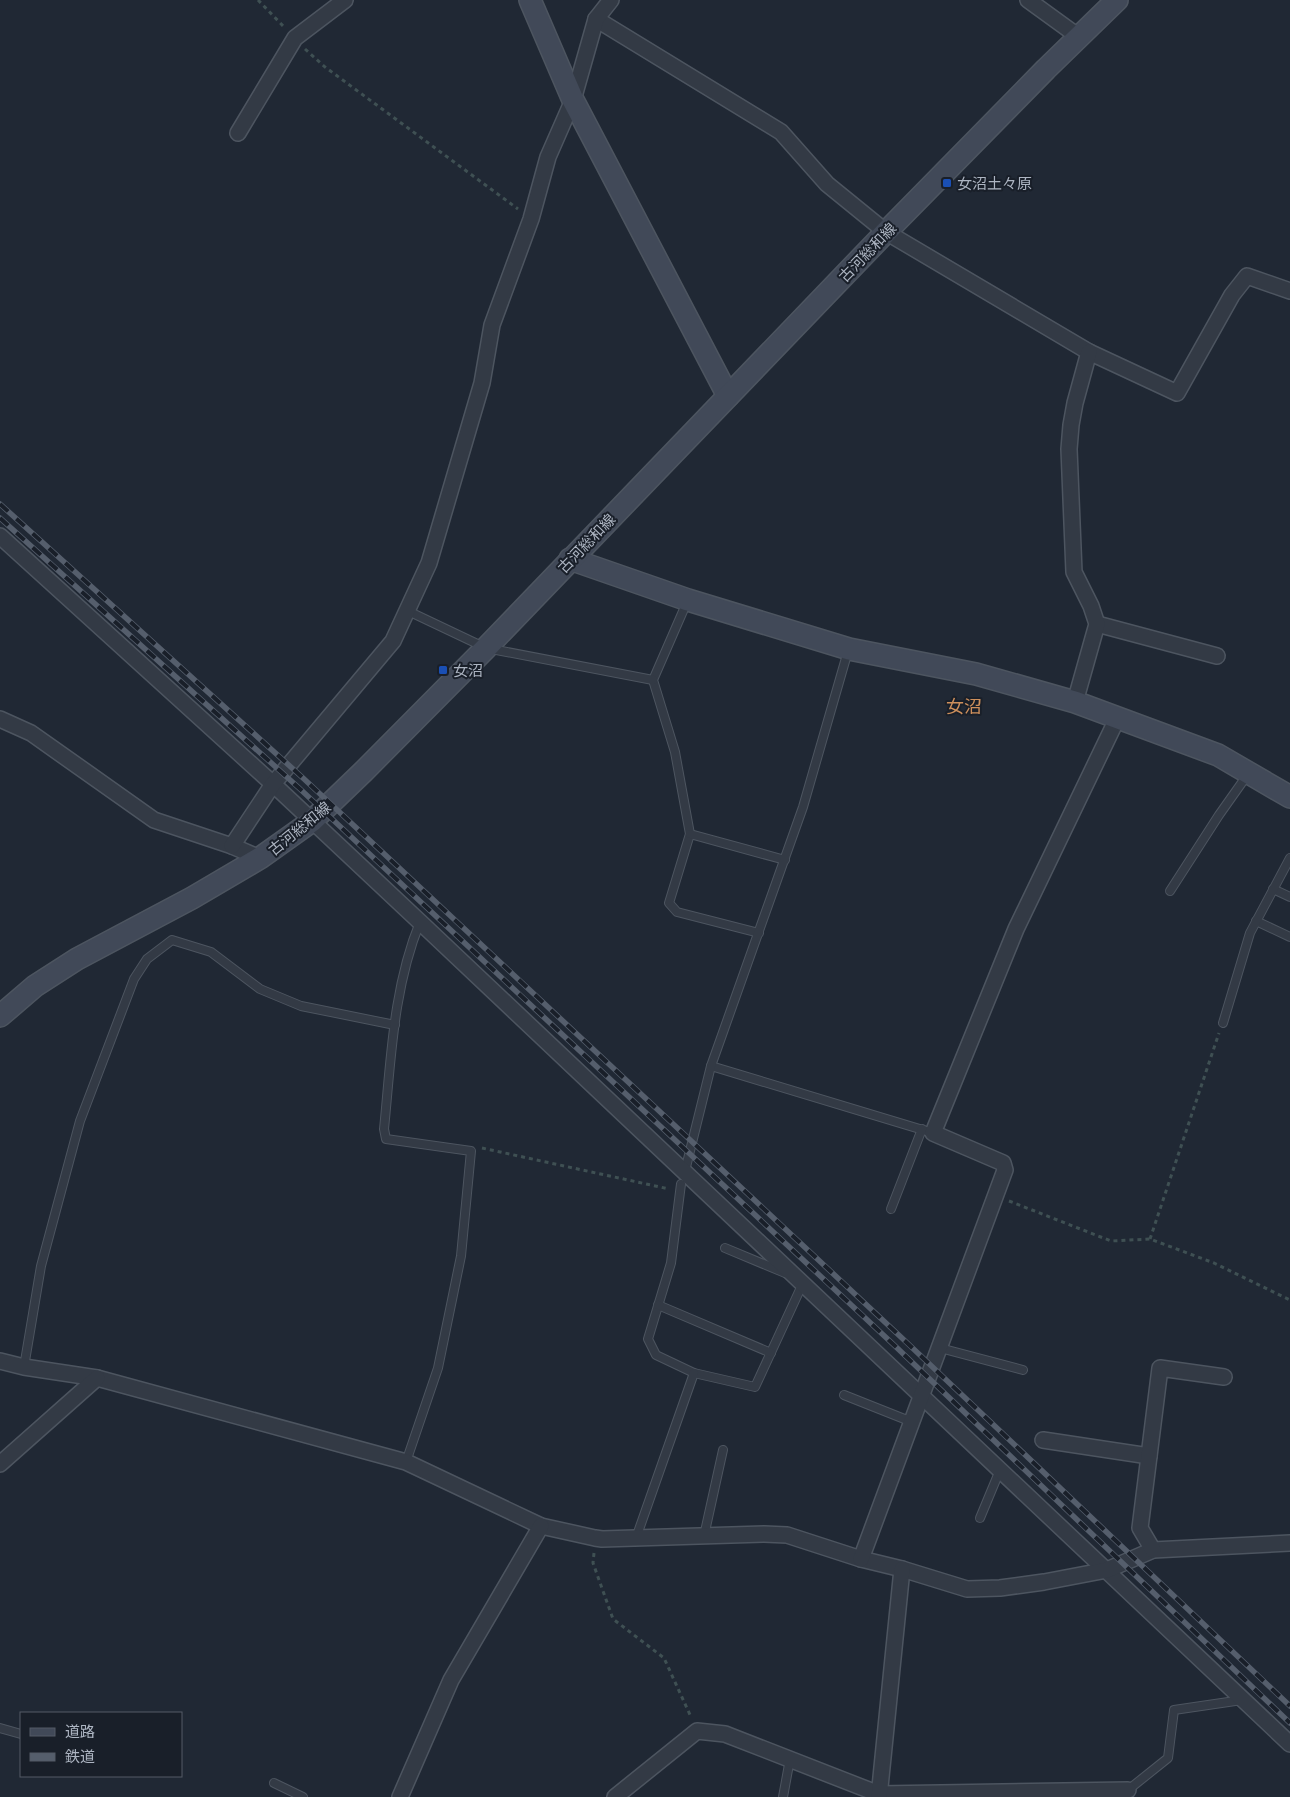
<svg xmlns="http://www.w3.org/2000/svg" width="1290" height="1797" viewBox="0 0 1290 1797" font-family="'Golos Text','Noto Sans JP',sans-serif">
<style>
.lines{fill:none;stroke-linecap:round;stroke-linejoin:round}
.lane-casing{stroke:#4d5560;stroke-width:10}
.street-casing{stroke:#4d5560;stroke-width:18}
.secondary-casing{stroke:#4d5560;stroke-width:24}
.path{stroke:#3f5053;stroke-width:3;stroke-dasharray:4 4;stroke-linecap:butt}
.lane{stroke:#333a45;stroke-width:8}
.street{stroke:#333a45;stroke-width:15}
.secondary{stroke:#414958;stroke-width:21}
.rail-casing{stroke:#555e6c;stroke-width:5.5}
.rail{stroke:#191f29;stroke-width:4;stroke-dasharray:11;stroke-linecap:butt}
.transit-dot{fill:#1a4fb4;stroke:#191f29;stroke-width:2}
.labels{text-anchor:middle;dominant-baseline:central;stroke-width:4;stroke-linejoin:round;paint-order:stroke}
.poi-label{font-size:15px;fill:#adb5c2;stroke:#191f29;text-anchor:start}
.street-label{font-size:15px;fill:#adb5c2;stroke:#191f29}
.quarter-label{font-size:18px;fill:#ce905c;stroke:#191f29}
</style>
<rect width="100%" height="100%" fill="#202834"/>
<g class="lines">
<g class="lane-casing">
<g id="lane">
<path d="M 687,602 L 653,680 L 675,752 L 690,834 L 669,903 L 677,912 L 759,933"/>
<path d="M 408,611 L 486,648 L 653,680"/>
<path d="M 690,834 L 785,860"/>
<path d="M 1273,889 L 1290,897"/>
<path d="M 1170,891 L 1219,815 L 1248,774"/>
<path d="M 1256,921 L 1290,937"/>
<path d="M 1223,1023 L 1250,933 L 1290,858"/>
<path d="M 711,1066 L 933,1133"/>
<path d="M 685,1171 L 711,1066 L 803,807 L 848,651"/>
<path d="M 681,1184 L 671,1263 L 648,1339 L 656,1355 L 694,1373 L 755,1387 L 803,1283"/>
<path d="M 891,1209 L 922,1129"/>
<path d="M 725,1248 L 785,1273"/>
<path d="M 658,1305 L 771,1353"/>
<path d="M 940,1348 L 1023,1370"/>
<path d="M 24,1367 L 41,1266 L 80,1121 L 134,979 L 147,959 L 172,940 L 211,952 L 260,989 L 301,1006 L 395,1025"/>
<path d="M 844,1395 L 912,1422"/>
<path d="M 406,1462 L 438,1368 L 461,1256 L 471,1151 L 386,1139 L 384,1129 C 391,1060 393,988 420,922"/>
<path d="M 980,1518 L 1000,1470"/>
<path d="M 704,1536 L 723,1450"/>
<path d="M 636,1538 L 694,1373"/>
<path d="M 0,1728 L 21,1734"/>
<path d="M 274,1783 L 303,1797"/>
<path d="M 1128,1793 L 1128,1790 L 1168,1758 L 1174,1710 L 1242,1700"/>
<path d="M 783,1797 L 790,1759"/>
</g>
</g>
<g class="street-casing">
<g id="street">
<path d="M 1028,0 L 1079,37"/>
<path d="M 596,19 L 781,132 L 827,184 L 886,232 L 1089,352 L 1177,393 L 1232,295 L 1247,276 L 1290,291"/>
<path d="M 238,133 L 295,38 L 345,0"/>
<path d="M 0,536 L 273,784 L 420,922 L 1290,1744"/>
<path d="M 1097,624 L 1217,656"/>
<path d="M 1075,702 L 1097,624 L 1091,606 L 1074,572 L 1069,449 L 1071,425 L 1075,403 L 1089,352"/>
<path d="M 0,719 L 31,733 L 154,820 L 232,846 L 260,858"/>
<path d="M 232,846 L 273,784 L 393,641 L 429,563 L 482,383 L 492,325 L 531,219 L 548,157 L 573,100 L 596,19 L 611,0"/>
<path d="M 0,1361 L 24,1367 L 97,1378 L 406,1462 L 541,1526 L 595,1538 L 602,1539 L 764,1534 L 787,1535 L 861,1559 L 902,1569 L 967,1589 L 1000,1588 L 1044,1582 L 1107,1570 L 1153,1550 L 1290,1543"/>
<path d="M 1043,1440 L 1149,1456"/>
<path d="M 0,1464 L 97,1378"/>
<path d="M 1153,1550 L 1140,1528 L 1160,1368 L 1224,1377"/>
<path d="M 861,1559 L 1005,1170 L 1003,1163 L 933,1133 L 1016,929 L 1117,719"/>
<path d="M 400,1797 L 451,1680 L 541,1526"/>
<path d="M 615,1797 L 697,1731 L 725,1734 L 879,1794 L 1128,1790"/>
<path d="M 879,1797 L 902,1569"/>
</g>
</g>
<g class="secondary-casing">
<g id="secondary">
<path d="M 530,0 L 573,100 L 728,396"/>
<path d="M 570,559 L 688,600 L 849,649 L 976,674 L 1075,702 L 1218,755 L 1290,797"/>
<path d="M 0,1016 L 35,986 L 77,959 L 192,898 L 260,858 L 312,821 L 364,771 L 486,648 L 886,232 L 1046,69 L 1117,0"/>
</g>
</g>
<g class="path">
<path d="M 258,0 L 285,28"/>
<path d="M 305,49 L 325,67 L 518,209"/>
<path d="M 482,1148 L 669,1189"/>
<path d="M 1009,1201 L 1111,1241 L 1150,1239 L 1214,1263 L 1290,1300"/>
<path d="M 1150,1239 L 1219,1033"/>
<path d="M 594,1553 L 593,1563 L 613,1619 L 664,1658 L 691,1717"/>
</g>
<use href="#lane" class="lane"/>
<use href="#street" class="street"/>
<use href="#secondary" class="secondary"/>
<g class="rail-casing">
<g id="rail">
<path d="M 0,504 L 303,778 L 903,1339 L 1290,1706"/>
<path d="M 0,518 L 299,788 L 894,1345 L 1290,1723"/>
</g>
</g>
<use href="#rail" class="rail"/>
</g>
<g class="transit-dot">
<rect x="942" y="178" width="10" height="10" rx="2.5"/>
<rect x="438" y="665" width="10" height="10" rx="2.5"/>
</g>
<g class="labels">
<g class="poi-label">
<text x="957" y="183">女沼土々原</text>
<text x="453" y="670">女沼</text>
</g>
<g class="street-label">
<text transform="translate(867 252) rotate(-46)">古河総和線</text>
<text transform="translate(586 543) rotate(-46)">古河総和線</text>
<text transform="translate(299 828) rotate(-39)">古河総和線</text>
</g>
<g class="quarter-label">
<text x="964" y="706">女沼</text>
</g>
</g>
<rect x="20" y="1712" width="162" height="65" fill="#191f29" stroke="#545b66"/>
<rect x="30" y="1728" width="25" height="8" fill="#414958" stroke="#545b66"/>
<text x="65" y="1737" font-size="15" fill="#adb5c2">道路</text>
<rect x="30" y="1753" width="25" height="8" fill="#555e6c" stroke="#545b66"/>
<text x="65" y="1762" font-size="15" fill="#adb5c2">鉄道</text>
</svg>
